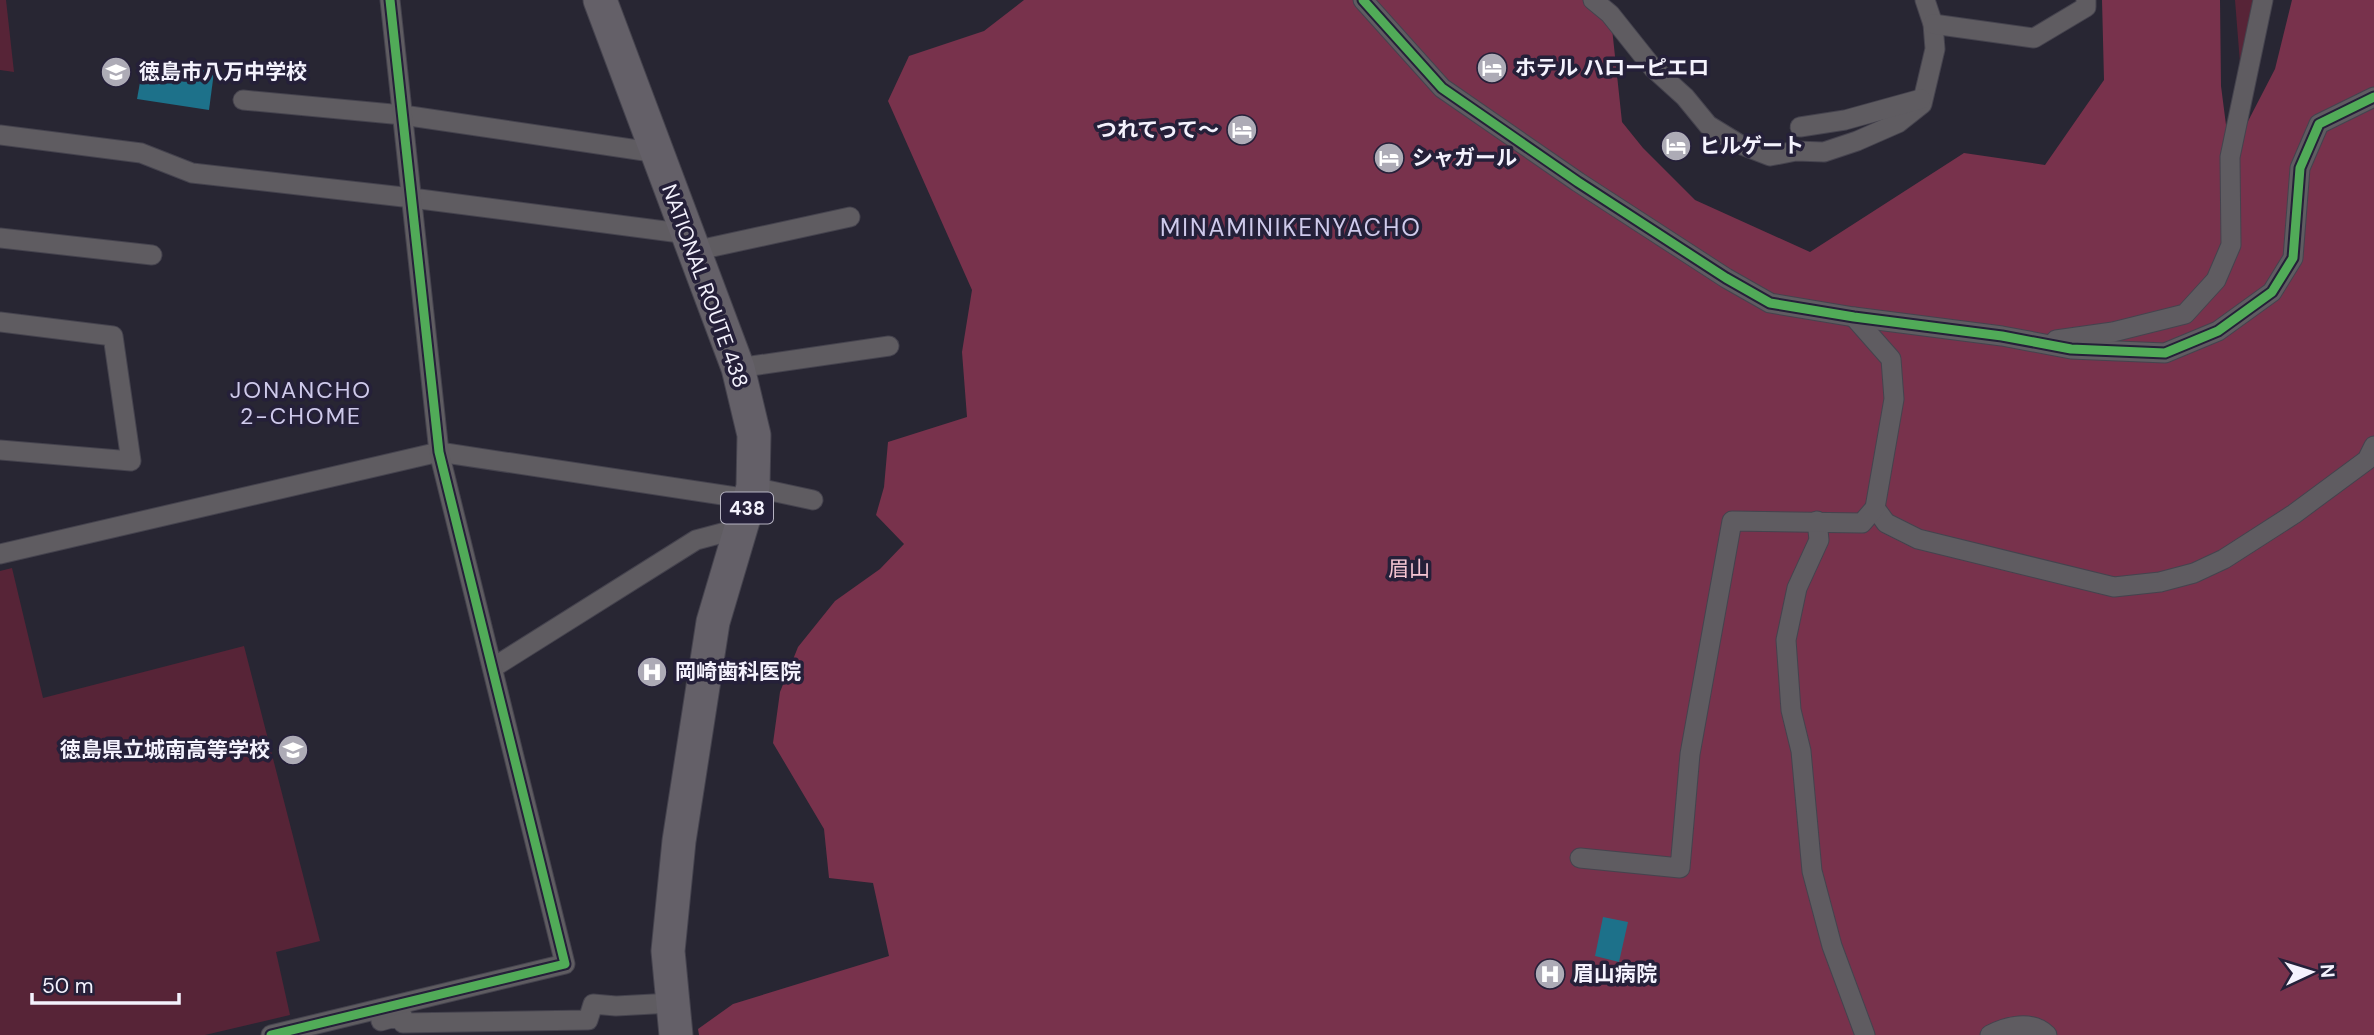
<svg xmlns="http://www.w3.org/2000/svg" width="2374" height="1035" viewBox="0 0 2374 1035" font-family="'DM Sans','Noto Sans JP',sans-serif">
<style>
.green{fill:#572437}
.forest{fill:#78324c}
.water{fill:#1d718a}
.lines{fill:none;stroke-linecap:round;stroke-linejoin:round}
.minor-casing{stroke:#45434e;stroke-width:21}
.trunk-casing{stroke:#45434e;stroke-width:35}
.minor{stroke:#5f5c61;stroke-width:19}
.trunk{stroke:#646068;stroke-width:33}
.cycleway-casing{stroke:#252039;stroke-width:13}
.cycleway{stroke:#51ab58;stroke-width:9}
.labels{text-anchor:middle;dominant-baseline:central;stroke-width:7;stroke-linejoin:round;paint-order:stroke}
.shield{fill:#252039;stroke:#b6b3c2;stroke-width:2}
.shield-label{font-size:19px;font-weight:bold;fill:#f4f2fd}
.poi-label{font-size:21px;font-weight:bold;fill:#f4f2fd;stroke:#252039;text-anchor:start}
.street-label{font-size:21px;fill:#f4f2fd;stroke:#252039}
.park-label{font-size:21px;fill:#f6c6d3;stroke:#252039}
.neighbourhood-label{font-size:23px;letter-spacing:2px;fill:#cfcaeb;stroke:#252039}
.quarter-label{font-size:24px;letter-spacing:2px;fill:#cfcaeb;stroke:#252039}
</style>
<rect width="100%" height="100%" fill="#282633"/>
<g class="green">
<path d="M 0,0 L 6,0 L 14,72 L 0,70 Z"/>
<path d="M 2235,0 L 2255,0 L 2240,63 Z"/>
<path d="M 12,568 L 43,698 L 244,646 L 320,941 L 276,952 L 290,1015 L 205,1035 L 0,1035 L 0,571 Z"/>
</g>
<path class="forest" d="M 1024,0 L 1609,0 L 1622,122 L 1643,148 L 1695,200 L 1810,252 L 1964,153 L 2045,165 L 2104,80 L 2102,0 L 2220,0 L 2221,86 L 2230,156 L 2275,69 L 2292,0 L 2374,0 L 2374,1035 L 699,1035 L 698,1029 L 733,1004 L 889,956 L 873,883 L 829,878 L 824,829 L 773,743 L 780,692 L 798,647 L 835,601 L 880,569 L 904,544 L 876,515 L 884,487 L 888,442 L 967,417 L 962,352 L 972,290 L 888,101 L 909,56 L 984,31 Z"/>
<g class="water">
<path d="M 144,60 L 214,72 L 209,110 L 137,99 Z"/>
<path d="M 1603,917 L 1628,922 L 1619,962 L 1595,956 Z"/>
</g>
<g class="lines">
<g class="minor-casing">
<g id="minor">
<path d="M 1363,0 L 1442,88 L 1578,182 L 1726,278 L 1770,303 L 1854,317 L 2002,336 L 2071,349 L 2165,353 L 2218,331 L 2272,292 L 2293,258 L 2300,168 L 2319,124 L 2374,97"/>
<path d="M 1593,0 L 1610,14 L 1653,68 L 1685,97 L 1708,125 L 1739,144 L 1770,156 L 1796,151 L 1824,152 L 1857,141 L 1898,123 L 1922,104 L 1935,49 L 1933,24 L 1925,0"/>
<path d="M 1933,24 L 2034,38 L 2086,7 L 2086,0"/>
<path d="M 243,100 L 403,115 L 658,153"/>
<path d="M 1800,127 L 1845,120 L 1921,99"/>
<path d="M 0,135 L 141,153 L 192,173 L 412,198 L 688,234"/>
<path d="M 0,238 L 152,255"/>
<path d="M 694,251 L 850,217"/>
<path d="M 0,322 L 113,336 L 131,461 L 0,450"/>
<path d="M 2056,340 L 2113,332 L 2185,314 L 2216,280 L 2231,245 L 2230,157 L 2263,0"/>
<path d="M 738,368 L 889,346"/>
<path d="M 753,487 L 813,500"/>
<path d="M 1875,508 L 1886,523 L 1918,539 L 2114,587 L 2160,582 L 2194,573 L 2224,559 L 2294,514 L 2367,460 L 2374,446"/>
<path d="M 1817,521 L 1819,540 L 1797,588 L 1786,640 L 1791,710 L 1801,751 L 1812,871 L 1832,946 L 1865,1035"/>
<path d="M 0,554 L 439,452 L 749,499"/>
<path d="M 494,667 L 696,540 L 741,528"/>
<path d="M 1580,858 L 1680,868 L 1690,754 L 1732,521 L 1862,523 L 1875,508 L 1894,399 L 1891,359 L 1854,317"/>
<path d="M 381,1021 L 402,1015 L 403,1023 L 588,1020 L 593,1004 L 616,1006 L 672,1003"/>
<path d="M 271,1035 L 565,964 L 439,452 L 390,0"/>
<path d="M 1990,1035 C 2007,1026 2032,1020 2047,1035"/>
</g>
</g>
<g class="trunk-casing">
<path id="trunk" d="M 600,0 L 738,368 L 754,435 L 753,487 L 713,622 L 679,841 L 668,951 L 676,1035"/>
</g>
<use href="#minor" class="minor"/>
<use href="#trunk" class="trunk"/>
<g class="cycleway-casing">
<g id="cycleway">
<path d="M 1363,0 L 1442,88 L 1578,182 L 1726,278 L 1770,303 L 1854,317 L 2002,336 L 2071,349 L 2165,353 L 2218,331 L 2272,292 L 2293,258 L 2300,168 L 2319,124 L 2374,97"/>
<path d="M 271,1035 L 565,964 L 439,452 L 390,0"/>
</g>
</g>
<use href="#cycleway" class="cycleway"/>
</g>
<defs>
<g id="hotel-disc" transform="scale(1.575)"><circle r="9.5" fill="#adabb6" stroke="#252039"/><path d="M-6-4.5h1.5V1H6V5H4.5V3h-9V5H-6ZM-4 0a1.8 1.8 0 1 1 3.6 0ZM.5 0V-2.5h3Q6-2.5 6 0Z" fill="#fff"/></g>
<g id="school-disc" transform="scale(1.575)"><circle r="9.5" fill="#adabb6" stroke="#252039"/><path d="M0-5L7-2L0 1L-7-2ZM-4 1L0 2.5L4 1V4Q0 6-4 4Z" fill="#fff"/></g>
<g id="hospital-disc" transform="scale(1.575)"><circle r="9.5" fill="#adabb6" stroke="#252039"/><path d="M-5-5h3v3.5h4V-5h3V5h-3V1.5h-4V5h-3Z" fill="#fff"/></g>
</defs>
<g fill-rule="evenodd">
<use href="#hotel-disc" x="1492" y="68"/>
<use href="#school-disc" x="116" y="72"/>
<use href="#hotel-disc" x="1242" y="130"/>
<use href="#hotel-disc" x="1676" y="146"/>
<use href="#hotel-disc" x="1389" y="158"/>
<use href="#hospital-disc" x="652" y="672"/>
<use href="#school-disc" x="293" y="750"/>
<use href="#hospital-disc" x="1550" y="974"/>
</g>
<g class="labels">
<rect class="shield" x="721" y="492.5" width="52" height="31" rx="5"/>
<g class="shield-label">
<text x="747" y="508">438</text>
</g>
<g class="poi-label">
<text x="1515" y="68">ホテル ハローピエロ</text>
<text x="139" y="72">徳島市八万中学校</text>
<text x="1219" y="130" text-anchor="end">つれてって～</text>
<text x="1699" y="146">ヒルゲート</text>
<text x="1412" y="158">シャガール</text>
<text x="675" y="672">岡崎歯科医院</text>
<text x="270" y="750" text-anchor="end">徳島県立城南高等学校</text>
<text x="1573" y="974">眉山病院</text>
</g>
<g class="street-label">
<text transform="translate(705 286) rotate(70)">NATIONAL ROUTE 438</text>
</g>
<g class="park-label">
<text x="1409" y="569">眉山</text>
</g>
<g class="neighbourhood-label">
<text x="301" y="390">JONANCHO<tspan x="301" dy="26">2-CHOME</tspan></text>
</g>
<g class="quarter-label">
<text x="1291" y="227">MINAMINIKENYACHO</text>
</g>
</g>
<g transform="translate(2311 972) rotate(86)" stroke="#252039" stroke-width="5" paint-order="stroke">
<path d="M0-5L12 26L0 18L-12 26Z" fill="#f4f2fd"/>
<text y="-10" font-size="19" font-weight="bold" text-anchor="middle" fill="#f4f2fd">N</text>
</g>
<path d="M32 993v10h147v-10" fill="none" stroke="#f4f2fd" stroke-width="3.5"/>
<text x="42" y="993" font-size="21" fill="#f4f2fd" stroke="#252039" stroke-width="5" paint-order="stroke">50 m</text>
</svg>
